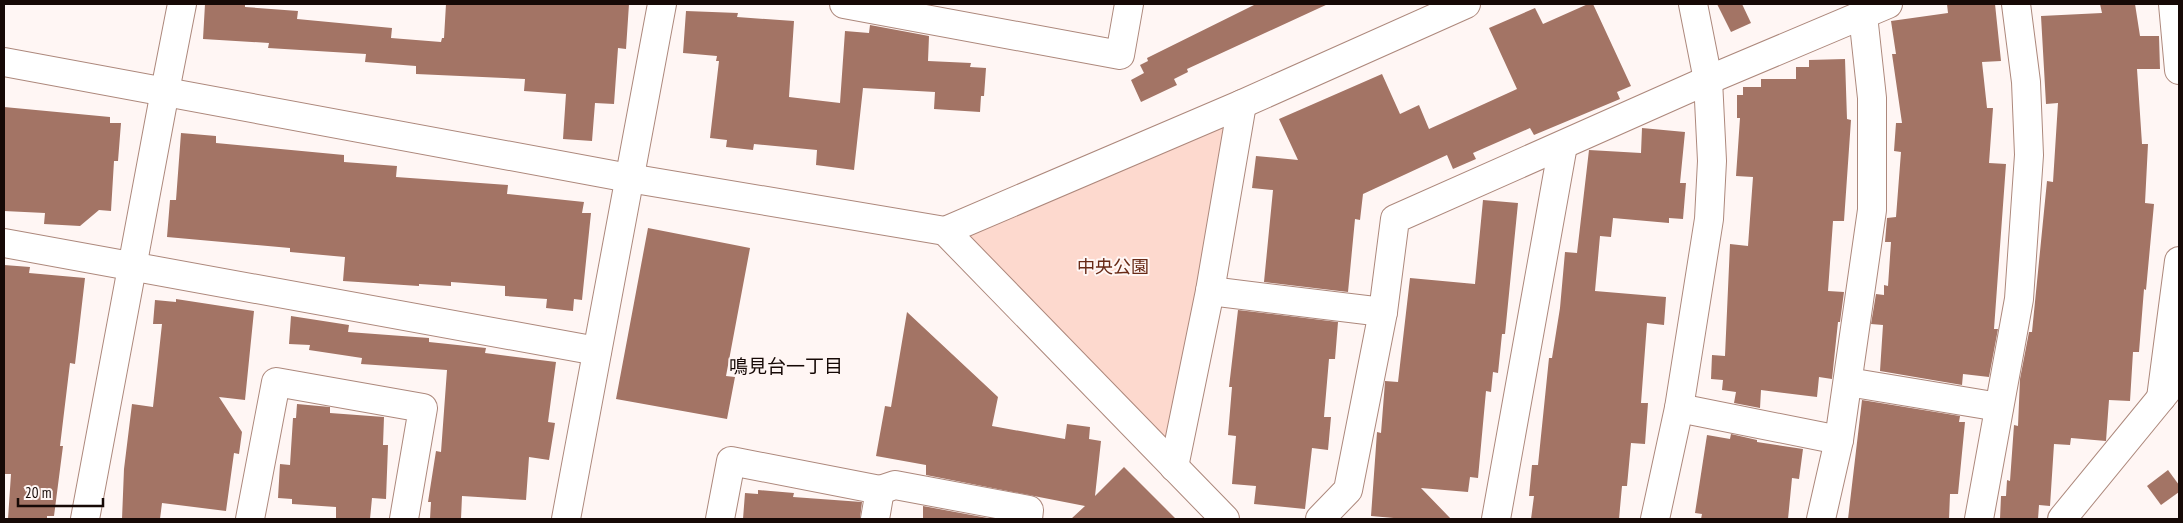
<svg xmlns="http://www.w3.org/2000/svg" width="2183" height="523" viewBox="0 0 2183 523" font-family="'PT Sans Narrow','Noto Sans JP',sans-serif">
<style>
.green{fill:#fdd9ce}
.building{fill:#a37465}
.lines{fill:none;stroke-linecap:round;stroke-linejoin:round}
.street-casing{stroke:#ad887c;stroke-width:30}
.secondary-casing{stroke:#ad887c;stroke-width:30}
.street{stroke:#fff;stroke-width:28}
.secondary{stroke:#fff;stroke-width:28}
.labels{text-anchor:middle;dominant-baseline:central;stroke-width:4;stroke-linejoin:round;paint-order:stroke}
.park-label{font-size:18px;fill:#682a16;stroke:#fff6f4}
.neighbourhood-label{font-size:19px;fill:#160906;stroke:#fff6f4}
</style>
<rect width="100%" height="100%" fill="#fff6f4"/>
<path class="green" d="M 1242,104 L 1174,467 L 945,231 Z"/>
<g class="building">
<path d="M 205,4 L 245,4 L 245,7 L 298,11 L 297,19 L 392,28 L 391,38 L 441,42 L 442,38 L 444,38 L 446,4 L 629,4 L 626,49 L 618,48 L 614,104 L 595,103 L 592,141 L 563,139 L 566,94 L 524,91 L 525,79 L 416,74 L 416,66 L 365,62 L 366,54 L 268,48 L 269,43 L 203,39 Z"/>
<path d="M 1256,4 L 1328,4 L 1187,69 L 1188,72 L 1174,79 L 1177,85 L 1141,102 L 1131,80 L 1144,73 L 1140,65 L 1148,61 L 1147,58 Z"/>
<path d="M 1588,4 L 1593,4 L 1631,86 L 1617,92 L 1620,99 L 1534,135 L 1530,128 L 1473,153 L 1476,159 L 1453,169 L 1447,155 L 1363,194 L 1360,220 L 1355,219 L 1348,292 L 1264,282 L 1273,190 L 1252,188 L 1256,156 L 1298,160 L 1279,119 L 1382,74 L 1400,114 L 1419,105 L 1429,129 L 1517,89 L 1489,28 L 1535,8 L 1543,24 Z"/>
<path d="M 1717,4 L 1742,4 L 1751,23 L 1731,32 Z"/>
<path d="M 1947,4 L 1995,4 L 2001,61 L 1982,62 L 1987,108 L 1993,108 L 1989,163 L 2006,164 L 1994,329 L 1998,329 L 1989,377 L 1963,374 L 1962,385 L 1880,371 L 1883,325 L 1871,324 L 1876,294 L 1884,295 L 1884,285 L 1888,286 L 1891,242 L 1885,242 L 1887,218 L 1896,217 L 1901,152 L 1894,151 L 1896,123 L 1902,123 L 1892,54 L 1896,54 L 1891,21 L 1948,13 Z"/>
<path d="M 2100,4 L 2135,4 L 2140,36 L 2159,36 L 2160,69 L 2137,69 L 2142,144 L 2148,144 L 2145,203 L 2154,204 L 2146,290 L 2144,289 L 2139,352 L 2133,352 L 2130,401 L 2109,400 L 2106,441 L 2071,438 L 2070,445 L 2054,444 L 2050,506 L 2039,505 L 2038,519 L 2000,519 L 2001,496 L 2006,496 L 2007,480 L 2010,481 L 2014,425 L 2018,426 L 2020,379 L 2029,332 L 2032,332 L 2047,181 L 2053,182 L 2058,103 L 2046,104 L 2041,16 L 2102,13 Z"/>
<path d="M 686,11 L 738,13 L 737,17 L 794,21 L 789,97 L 840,103 L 845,31 L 869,33 L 870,25 L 929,36 L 928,61 L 971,63 L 970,67 L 986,68 L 984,96 L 981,96 L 980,112 L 934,109 L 935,92 L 863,88 L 854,170 L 816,165 L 817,150 L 754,144 L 753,150 L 726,147 L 727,140 L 710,138 L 719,61 L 716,61 L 717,56 L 683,53 Z"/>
<path d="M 1845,59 L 1847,119 L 1851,120 L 1844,221 L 1833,221 L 1828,291 L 1844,292 L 1840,322 L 1838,322 L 1832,379 L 1819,377 L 1817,397 L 1761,390 L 1760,408 L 1734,403 L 1736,392 L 1722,390 L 1723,380 L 1711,379 L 1712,355 L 1725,356 L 1730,244 L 1748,246 L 1753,177 L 1736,176 L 1740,118 L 1737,118 L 1737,95 L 1743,95 L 1743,87 L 1761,87 L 1761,79 L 1796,79 L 1796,67 L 1809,67 L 1809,60 Z"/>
<path d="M 4,107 L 110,117 L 110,123 L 121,123 L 118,161 L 114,161 L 111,211 L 99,210 L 80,226 L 44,224 L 45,213 L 4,211 Z"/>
<path d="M 1642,128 L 1685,132 L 1680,183 L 1686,183 L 1683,219 L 1669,218 L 1669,223 L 1613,218 L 1611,237 L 1600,236 L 1595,291 L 1666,297 L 1664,325 L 1647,323 L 1641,403 L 1648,403 L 1645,444 L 1631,443 L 1627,486 L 1622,486 L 1619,519 L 1531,519 L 1534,496 L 1529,496 L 1532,465 L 1538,465 L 1549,358 L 1552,358 L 1560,308 L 1565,252 L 1577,253 L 1589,150 L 1641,153 Z"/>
<path d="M 181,133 L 216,136 L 216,143 L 344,155 L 344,162 L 397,166 L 396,177 L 508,185 L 507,194 L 584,202 L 582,213 L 591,213 L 582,300 L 574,299 L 573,311 L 546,308 L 547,299 L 505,296 L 505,286 L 451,282 L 451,286 L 419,284 L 419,286 L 343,281 L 345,257 L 290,252 L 290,248 L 167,237 L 170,200 L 176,200 Z"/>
<path d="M 1483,200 L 1518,203 L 1505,334 L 1502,334 L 1498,373 L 1493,372 L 1491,392 L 1486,391 L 1478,478 L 1470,477 L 1468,492 L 1421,488 L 1451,519 L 1405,519 L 1371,516 L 1377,432 L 1381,433 L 1385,382 L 1385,381 L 1398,382 L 1410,278 L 1475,284 Z"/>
<path d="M 648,228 L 750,248 L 726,376 L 735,377 L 727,419 L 616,399 Z"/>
<path d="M 4,265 L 30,267 L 29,273 L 85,278 L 75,364 L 70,363 L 60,446 L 63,446 L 54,516 L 47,516 L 47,519 L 8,519 L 11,474 L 4,474 Z"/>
<path d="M 176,299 L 254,311 L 245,400 L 219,397 L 242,432 L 239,454 L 234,453 L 226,511 L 162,503 L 160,519 L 122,519 L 124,469 L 132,404 L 153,407 L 162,324 L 153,324 L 155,300 L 176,302 Z"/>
<path d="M 1238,310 L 1338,322 L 1335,359 L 1329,359 L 1324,417 L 1331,417 L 1328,450 L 1312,448 L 1305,509 L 1254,504 L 1256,486 L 1232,484 L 1236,436 L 1228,435 L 1232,387 L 1229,387 Z"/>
<path d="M 907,312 L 998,397 L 992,426 L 1065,439 L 1067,424 L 1090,427 L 1089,439 L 1101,441 L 1095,496 L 1124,467 L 1176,519 L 1071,519 L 1085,506 L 926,475 L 926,465 L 876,456 L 885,406 L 891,407 Z"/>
<path d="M 291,316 L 349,325 L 348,332 L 429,338 L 429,342 L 486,348 L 485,353 L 556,362 L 548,422 L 555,423 L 549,460 L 529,457 L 526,500 L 462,496 L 461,519 L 430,519 L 431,502 L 428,502 L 436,451 L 441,452 L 447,370 L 361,364 L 362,358 L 309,350 L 310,345 L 289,344 Z"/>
<path d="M 1862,400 L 1960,416 L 1959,422 L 1965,422 L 1958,494 L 1950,494 L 1949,519 L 1848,519 Z"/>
<path d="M 297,404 L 330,407 L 330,413 L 384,417 L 383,445 L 388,445 L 386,499 L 372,498 L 370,519 L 336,518 L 336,507 L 292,504 L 292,499 L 278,498 L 280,464 L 290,465 L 293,418 L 296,418 Z"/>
<path d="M 1731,434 L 1757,440 L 1757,442 L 1803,449 L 1799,479 L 1792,478 L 1788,519 L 1701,519 L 1702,514 L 1695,513 L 1707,435 L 1730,439 Z"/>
<path d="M 2168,470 L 2179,485 L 2179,492 L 2161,505 L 2147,486 Z"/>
<path d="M 758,490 L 794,493 L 793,497 L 862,502 L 860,519 L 743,519 L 745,493 L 758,494 Z"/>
<path d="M 923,506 L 993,519 L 923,519 Z"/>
</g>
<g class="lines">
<g class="street-casing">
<g id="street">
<path d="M 844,4 L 1120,55 L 1129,4"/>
<path d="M 2173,4 L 2179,70"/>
<path d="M 165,91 L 182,4"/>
<path d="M 4,243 L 597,351"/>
<path d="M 1210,291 L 1383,312"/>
<path d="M 1848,382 L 1999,407"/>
<path d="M 2161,398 L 2179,261"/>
<path d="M 1679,408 L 1839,440"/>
<path d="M 880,490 L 895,485 L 1029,510 L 1028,519"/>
<path d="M 250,519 L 276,382 L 423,408 L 404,519"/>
<path d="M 566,519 L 662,4"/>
<path d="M 720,519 L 731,461 L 880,490 L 875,519"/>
<path d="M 1320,519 L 1348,490 L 1383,312 L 1395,219 L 1708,80 L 1888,4"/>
<path d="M 1496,519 L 1563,145"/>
<path d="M 1821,519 L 1839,440 L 1872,210 L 1872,98 L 1863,15"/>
<path d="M 1979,519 L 2019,299 L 2029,155 L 2026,82 L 2016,4"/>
<path d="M 2062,519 L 2179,376"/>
</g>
</g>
<g class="secondary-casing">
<g id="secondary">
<path d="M 4,62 L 629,178 L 945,231 L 1242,104 L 1466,4"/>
<path d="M 945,231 L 1225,519"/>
<path d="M 1174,467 L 1210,291 L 1242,104"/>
<path d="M 85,519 L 165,91"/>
<path d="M 1655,519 L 1679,408 L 1709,219 L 1712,161 L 1708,80 L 1693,4"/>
</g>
</g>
<use href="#street" class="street"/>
<use href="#secondary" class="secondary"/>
</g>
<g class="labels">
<g class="park-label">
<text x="1113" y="266">中央公園</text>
</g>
<g class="neighbourhood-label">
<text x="786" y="366">鳴見台一丁目</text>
</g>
</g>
<rect width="2183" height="523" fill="none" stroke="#160906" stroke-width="10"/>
<path d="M18 498v8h85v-8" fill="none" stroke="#160906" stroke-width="2.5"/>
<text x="25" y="498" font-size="15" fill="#160906" stroke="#fff6f4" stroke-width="4" paint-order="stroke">20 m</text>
</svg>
